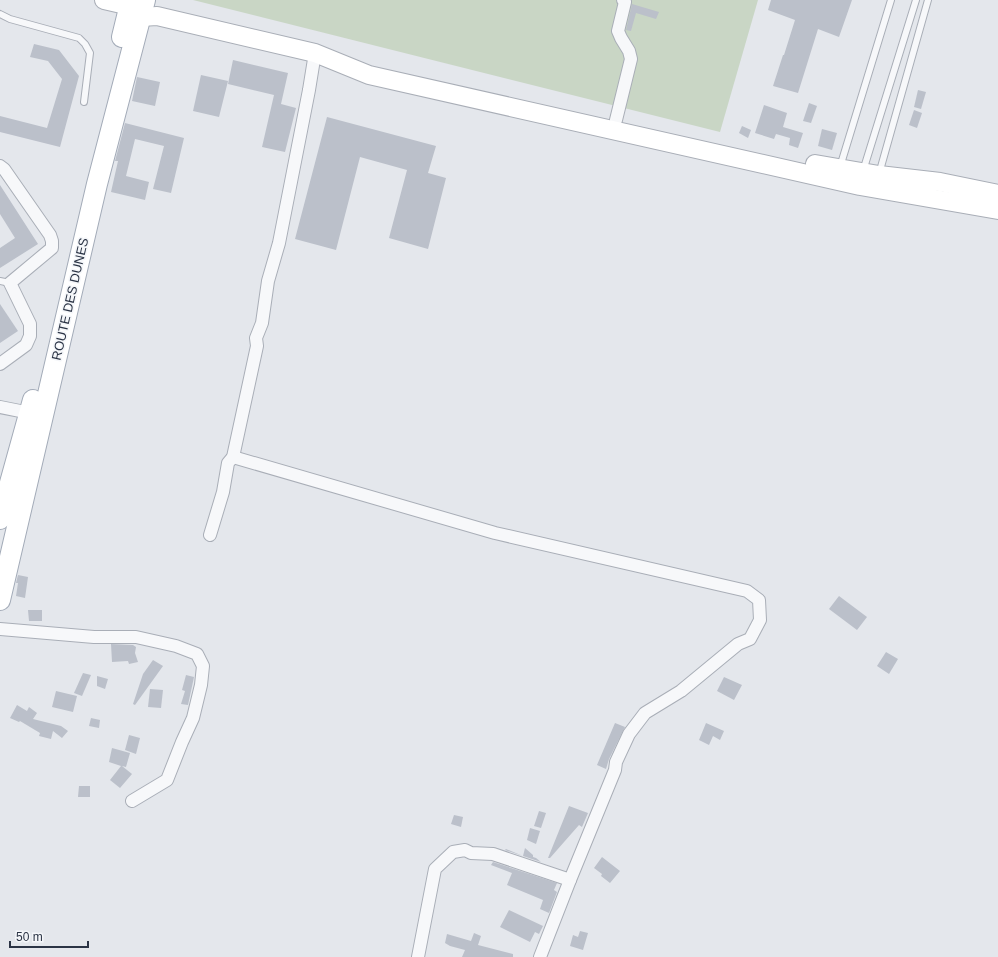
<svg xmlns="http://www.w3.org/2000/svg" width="998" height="957" viewBox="0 0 998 957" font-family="Helvetica,sans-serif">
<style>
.green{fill:#c9d6c5}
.building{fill:#bbc0ca}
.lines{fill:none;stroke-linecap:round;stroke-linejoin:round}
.lane-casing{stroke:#a9aeb7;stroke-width:8}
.street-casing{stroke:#a9aeb7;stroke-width:14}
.secondary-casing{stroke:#a9aeb7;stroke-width:20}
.primary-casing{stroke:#a3abb8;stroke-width:22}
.lane{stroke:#f7f8fa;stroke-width:6}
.street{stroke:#f7f8fa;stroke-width:12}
.secondary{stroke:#fff;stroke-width:18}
.primary{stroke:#fff;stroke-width:20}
.labels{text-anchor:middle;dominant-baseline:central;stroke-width:3;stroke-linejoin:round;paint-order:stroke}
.street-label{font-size:13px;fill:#2b3445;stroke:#f4f6f9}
</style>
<rect width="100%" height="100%" fill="#e4e7ec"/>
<path class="green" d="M 193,0 L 758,0 L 720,132 Z"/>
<g class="building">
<path d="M 771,0 L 852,0 L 839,37 L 818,29 L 798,93 L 773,86 L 783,55 L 784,55 L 795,20 L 768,10 Z"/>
<path d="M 632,4 L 659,12 L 656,19 L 636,13 L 631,31 L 626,30 Z"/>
<path d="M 34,44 L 59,50 L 79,76 L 60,147 L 0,132 L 0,116 L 47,128 L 62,79 L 48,61 L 30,57 Z"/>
<path d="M 233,60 L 288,73 L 281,104 L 296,108 L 285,152 L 262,147 L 274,95 L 228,84 Z"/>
<path d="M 201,75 L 228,81 L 219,117 L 193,111 Z"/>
<path d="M 137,77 L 160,82 L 155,106 L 132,101 Z"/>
<path d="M 918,90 L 926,92 L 921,109 L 914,107 Z"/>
<path d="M 809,103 L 817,106 L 811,123 L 803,121 Z"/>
<path d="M 764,105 L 787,113 L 783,127 L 803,133 L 798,148 L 789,145 L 790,138 L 776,134 L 774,139 L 755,133 Z"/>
<path d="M 914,110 L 922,113 L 917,128 L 909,125 Z"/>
<path d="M 327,117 L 436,146 L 428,173 L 446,178 L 428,249 L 389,238 L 407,170 L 360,157 L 336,250 L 295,239 Z"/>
<path d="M 125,123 L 184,138 L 171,193 L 153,189 L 164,146 L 135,139 L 126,176 L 149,182 L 145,200 L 111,192 L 118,161 L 115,161 Z"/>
<path d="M 742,126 L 751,130 L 748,138 L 739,133 Z"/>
<path d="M 822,129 L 837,133 L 832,150 L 818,146 Z"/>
<path d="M 0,185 L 38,244 L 0,268 L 0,248 L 15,238 L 0,214 Z"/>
<path d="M 0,304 L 18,331 L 0,343 Z"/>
<path d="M 18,575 L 28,577 L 25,598 L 16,596 L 18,583 L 16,583 Z"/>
<path d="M 839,596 L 867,617 L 857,630 L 829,609 Z"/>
<path d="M 28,610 L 42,610 L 42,621 L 29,621 Z"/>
<path d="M 111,644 L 133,645 L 136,647 L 135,653 L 138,662 L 129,664 L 128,661 L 112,662 Z"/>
<path d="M 886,652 L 898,659 L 889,674 L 877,666 Z"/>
<path d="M 153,660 L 163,666 L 135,705 L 133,704 L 143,674 Z"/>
<path d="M 83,673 L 91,675 L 82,696 L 74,693 Z"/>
<path d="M 186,675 L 194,677 L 188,705 L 181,704 L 185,691 L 182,690 Z"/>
<path d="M 97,676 L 108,679 L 105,689 L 97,686 Z"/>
<path d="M 724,677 L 742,685 L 734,700 L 717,691 Z"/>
<path d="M 150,689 L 163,690 L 161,708 L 148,707 Z"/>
<path d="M 56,691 L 77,696 L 73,712 L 52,707 Z"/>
<path d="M 17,705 L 27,711 L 29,707 L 37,713 L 33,719 L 61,726 L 68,731 L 62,738 L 53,731 L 51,739 L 39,736 L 40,733 L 20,721 L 19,722 L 10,718 Z"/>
<path d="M 91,718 L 100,720 L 99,728 L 89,726 Z"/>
<path d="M 615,723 L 625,727 L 609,759 L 606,769 L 597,765 Z"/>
<path d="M 706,723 L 724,731 L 720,740 L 713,736 L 709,745 L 699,740 Z"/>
<path d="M 129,735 L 140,738 L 136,754 L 125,750 Z"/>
<path d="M 112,748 L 130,753 L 126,767 L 122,766 L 132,774 L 120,788 L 110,780 L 121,766 L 109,762 Z"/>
<path d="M 79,786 L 90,786 L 90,797 L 78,797 Z"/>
<path d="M 569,806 L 588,813 L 582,827 L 579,825 L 550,858 L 548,858 Z"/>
<path d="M 539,811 L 546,813 L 541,828 L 534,826 Z"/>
<path d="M 454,815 L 463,817 L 461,827 L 451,824 Z"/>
<path d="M 530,828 L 540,831 L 536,844 L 527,840 Z"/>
<path d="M 525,848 L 533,855 L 533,857 L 536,858 L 541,862 L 505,850 L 506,849 L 523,856 Z"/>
<path d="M 602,857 L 620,871 L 610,883 L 601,876 L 602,874 L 594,868 Z"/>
<path d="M 493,862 L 557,883 L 554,890 L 557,892 L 549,913 L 540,909 L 543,900 L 507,885 L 512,873 L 491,865 Z"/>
<path d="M 509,910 L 543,926 L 539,934 L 535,932 L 530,942 L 500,927 Z"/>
<path d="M 580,931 L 588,933 L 583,950 L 570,946 L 573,935 L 578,937 Z"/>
<path d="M 474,933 L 481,936 L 478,945 L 513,954 L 513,957 L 462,957 L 465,950 L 450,946 L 445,943 L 447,934 L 471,941 Z"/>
</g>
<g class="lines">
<g class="lane-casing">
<g id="lane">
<path d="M 0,14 L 10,19 L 79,38 L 85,44 L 90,53 L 84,102"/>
<path d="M 840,167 L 891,0"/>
<path d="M 863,171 L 916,0"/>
<path d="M 879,174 L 928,0"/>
<path d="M 0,281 L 10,283"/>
</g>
</g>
<g class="street-casing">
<g id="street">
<path d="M 616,120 L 631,59 L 629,51 L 621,38 L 618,31 L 625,2 L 623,0"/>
<path d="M 0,166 L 4,169 L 50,235 L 52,241 L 52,248 L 10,283 L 30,324 L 30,336 L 26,345 L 0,364"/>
<path d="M 0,407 L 30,413"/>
<path d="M 233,457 L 495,533 L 747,591 L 759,600 L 760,620 L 750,639 L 738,644 L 681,691 L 645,713 L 629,734 L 616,762 L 615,770 L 570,880 L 540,957"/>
<path d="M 210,535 L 223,492 L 228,463 L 233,457 L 257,346 L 256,338 L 262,323 L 268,281 L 279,243 L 309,90 L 315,53"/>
<path d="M 0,629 L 94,637 L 136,637 L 176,646 L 197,654 L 203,666 L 201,685 L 193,718 L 182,742 L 167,780 L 132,801"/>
<path d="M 418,957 L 435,869 L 453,852 L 465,850 L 471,853 L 493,854 L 570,880"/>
</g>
</g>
<g class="secondary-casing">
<g id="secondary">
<path d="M 104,0 L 130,6"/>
<path d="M 141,17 L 157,16 L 315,53 L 369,75 L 860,186 L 998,210"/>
<path d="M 815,164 L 879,175 L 940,182 L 998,194"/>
</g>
</g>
<g class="primary-casing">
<g id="primary">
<path d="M 122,37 L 131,0"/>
<path d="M 0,519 L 33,400"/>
<path d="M 0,600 L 97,184 L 145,0"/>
</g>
</g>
<use href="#lane" class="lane"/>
<use href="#street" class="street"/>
<use href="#secondary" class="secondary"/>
<use href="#primary" class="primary"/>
</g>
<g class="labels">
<g class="street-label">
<text transform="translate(70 299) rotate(-77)">ROUTE DES DUNES</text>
</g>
</g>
<path d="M10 941v6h78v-6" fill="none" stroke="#2b3445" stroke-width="2"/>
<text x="16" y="941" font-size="12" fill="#2b3445" stroke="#f4f6f9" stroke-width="3" paint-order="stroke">50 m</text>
</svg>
